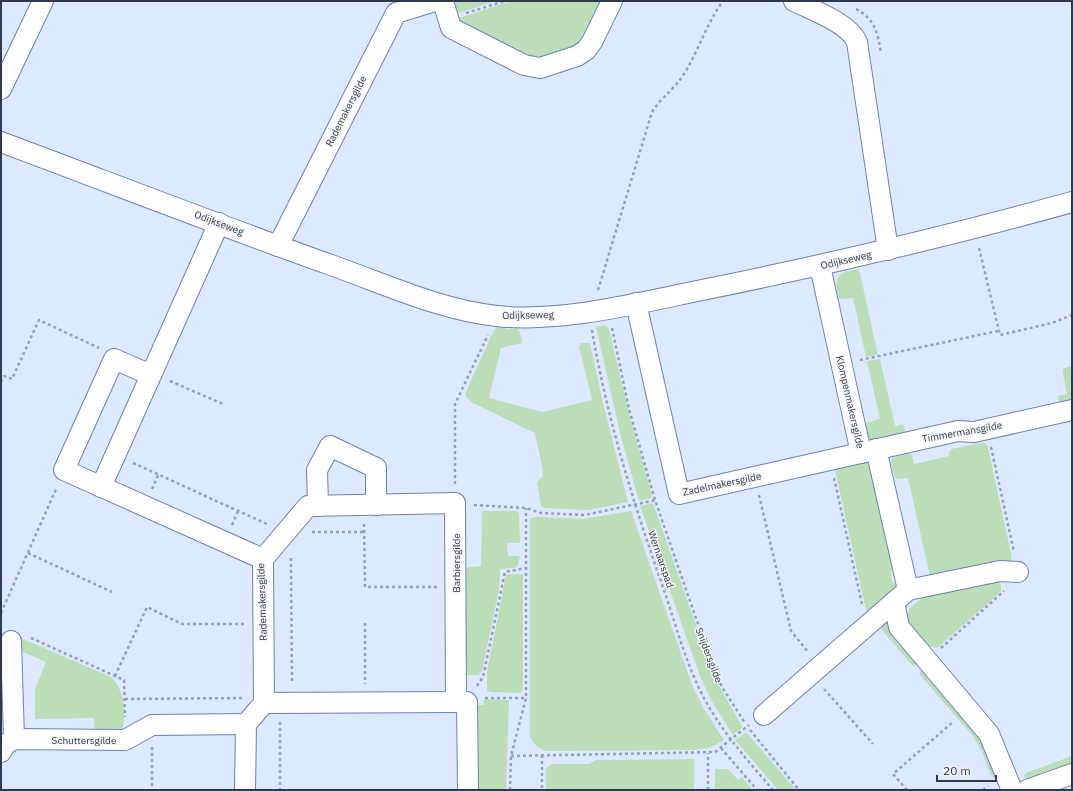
<svg xmlns="http://www.w3.org/2000/svg" width="1073" height="791" viewBox="0 0 1073 791" font-family="'IBM Plex Sans',sans-serif">
<style>
.green{fill:#bbdeb9}
.lines{fill:none;stroke-linecap:round;stroke-linejoin:round}
.minor-casing{stroke:#6982b4;stroke-width:22}
.path{stroke:#94a0b5;stroke-width:2.5;stroke-dasharray:3 3;stroke-linecap:butt}
.minor{stroke:#fff;stroke-width:20}
.labels{text-anchor:middle;dominant-baseline:central;stroke-width:3;stroke-linejoin:round;paint-order:stroke}
.street-label{font-size:10px;fill:#2f3a4f;stroke:#f5f5f5}
</style>
<rect width="100%" height="100%" fill="#dde9ff"/>
<g class="green">
<path d="M 459,1 L 496,1 L 455,14 L 451,4 Z"/>
<path d="M 511,1 L 607,1 L 587,41 L 541,62 L 459,27 L 457,19 L 459,18 Z"/>
<path d="M 859,269 L 878,355 L 866,357 L 853,298 L 839,299 C 834,276 835,273 859,269 Z"/>
<path d="M 499,323 L 506,323 L 506,329 L 514,329 L 514,324 C 520,329 521,336 522,343 L 501,348 L 489,398 L 542,412 L 592,400 L 579,347 L 581,343 L 590,343 L 603,403 L 628,502 L 588,510 L 545,508 L 541,506 L 537,482 L 543,476 C 543,463 537,447 535,433 L 473,403 L 467,398 L 465,394 L 492,334 Z"/>
<path d="M 605,325 L 609,329 L 630,417 L 652,495 L 651,498 L 639,501 L 621,437 L 596,327 Z"/>
<path d="M 880,359 L 895,426 L 903,424 L 906,434 L 873,441 L 866,439 L 862,424 L 880,419 L 867,361 Z"/>
<path d="M 1072,366 L 1072,404 L 1060,407 L 1058,396 L 1067,394 L 1062,369 Z"/>
<path d="M 981,443 L 985,443 L 988,447 L 1012,558 L 1008,563 L 930,576 L 908,478 L 899,479 L 895,478 L 891,462 L 892,458 L 909,453 L 912,455 L 914,464 L 949,456 L 949,452 L 951,449 Z"/>
<path d="M 869,461 L 896,569 L 890,571 L 893,584 L 899,583 L 899,586 L 870,614 L 866,610 L 835,470 L 836,467 Z"/>
<path d="M 653,503 L 715,679 L 742,726 L 741,729 L 733,735 L 711,700 L 700,676 L 640,506 Z"/>
<path d="M 484,511 L 516,511 L 519,513 L 520,543 L 507,543 L 508,556 L 520,556 L 518,565 L 515,568 L 500,569 L 499,590 L 482,671 L 478,675 L 463,675 L 462,568 L 481,566 L 482,512 Z"/>
<path d="M 631,511 L 692,685 L 704,709 L 724,740 L 710,748 L 694,750 L 547,751 C 538,749 533,744 530,735 L 530,521 L 531,518 L 538,517 L 583,519 Z"/>
<path d="M 510,574 L 523,574 L 523,688 L 521,693 L 492,692 L 487,691 L 487,671 L 506,575 Z"/>
<path d="M 996,579 L 1001,585 L 1001,592 L 937,648 L 929,646 L 907,620 L 909,609 L 927,594 Z"/>
<path d="M 885,623 L 888,623 L 921,661 L 916,666 L 912,665 L 881,629 L 880,627 Z"/>
<path d="M 21,638 L 111,677 C 124,688 127,715 122,730 L 94,733 L 94,718 L 35,719 L 35,689 L 46,662 L 23,652 L 21,649 Z"/>
<path d="M 925,666 L 973,721 L 1001,777 L 992,778 L 983,754 L 973,736 L 920,675 L 920,671 Z"/>
<path d="M 484,699 L 509,700 L 506,790 L 473,790 L 476,705 L 483,705 Z"/>
<path d="M 745,733 L 747,733 L 796,790 L 778,790 L 735,740 Z"/>
<path d="M 1072,756 L 1072,767 L 1027,783 L 1024,776 L 1026,773 Z"/>
<path d="M 694,759 L 694,790 L 546,790 L 546,769 L 551,764 L 589,764 L 596,760 Z"/>
<path d="M 715,769 L 728,769 L 738,780 L 742,777 L 753,790 L 715,790 Z"/>
</g>
<g class="lines">
<g class="minor-casing">
<g id="minor">
<path d="M 443,1 L 451,28 L 524,65 L 540,68 L 577,56 L 586,50 L 592,42 L 612,1"/>
<path d="M 794,1 C 812,10 849,23 857,42 L 888,250"/>
<path d="M 1,89 L 43,1"/>
<path d="M 1,142 C 111,183 221,226 331,265 C 385,284 440,310 497,316 C 561,323 639,303 702,290 C 826,265 949,236 1072,202"/>
<path d="M 278,246 L 396,13 L 435,1"/>
<path d="M 820,266 L 861,453"/>
<path d="M 636,303 L 679,494 L 958,431 L 974,432 L 1072,410"/>
<path d="M 151,375 L 114,359 L 64,470 L 263,559"/>
<path d="M 876,449 L 908,590"/>
<path d="M 101,487 L 219,223"/>
<path d="M 318,506 L 317,470 L 330,446 L 376,468 L 376,505"/>
<path d="M 263,559 L 308,506 L 455,503 L 456,702 L 467,702 L 468,790"/>
<path d="M 894,602 L 899,627 L 989,734 L 1012,790"/>
<path d="M 11,641 L 14,739"/>
<path d="M 264,703 L 456,702"/>
<path d="M 764,715 L 908,590 L 1000,571 L 1018,572"/>
<path d="M 1,752 L 5,745 L 14,739 L 125,740 L 152,725 L 246,724"/>
<path d="M 245,790 L 246,724 L 264,703 L 263,559"/>
<path d="M 1027,790 L 1072,774"/>
</g>
</g>
<g class="path">
<path d="M 856,9 C 875,19 878,33 881,54"/>
<path d="M 466,13 L 505,1"/>
<path d="M 979,248 L 1000,335 L 1052,323 L 1072,315"/>
<path d="M 598,290 L 652,112 C 660,99 673,90 682,77 C 698,53 706,24 723,1"/>
<path d="M 612,328 L 629,409 L 655,500 L 714,670 L 722,687 L 745,723"/>
<path d="M 592,330 C 607,419 634,505 664,590 C 676,626 686,664 704,698 C 722,732 748,761 773,790"/>
<path d="M 860,360 L 998,331"/>
<path d="M 170,381 L 223,404"/>
<path d="M 1,382 L 4,376 L 12,379 L 39,320 L 99,348"/>
<path d="M 991,447 L 1014,552"/>
<path d="M 133,463 L 267,524"/>
<path d="M 834,478 L 862,604"/>
<path d="M 455,484 L 455,404 L 488,335"/>
<path d="M 152,489 L 158,475"/>
<path d="M 759,495 L 791,631 L 808,652"/>
<path d="M 474,505 L 526,508 L 541,513 L 585,515 L 656,500"/>
<path d="M 364,524 L 365,587 L 437,587"/>
<path d="M 232,525 L 238,511"/>
<path d="M 312,532 L 364,532"/>
<path d="M 28,553 L 112,592"/>
<path d="M 291,558 L 292,683"/>
<path d="M 1,613 L 57,487"/>
<path d="M 365,623 L 365,684"/>
<path d="M 31,638 L 124,680 L 125,717"/>
<path d="M 941,648 L 1004,591"/>
<path d="M 115,676 L 147,607 L 182,624 L 244,624"/>
<path d="M 477,686 L 483,677 L 505,572 L 526,568"/>
<path d="M 824,689 L 873,744"/>
<path d="M 485,698 L 526,698"/>
<path d="M 125,699 L 242,698"/>
<path d="M 280,722 L 280,790"/>
<path d="M 750,730 L 799,790"/>
<path d="M 152,747 L 152,790"/>
<path d="M 721,748 L 757,790"/>
<path d="M 542,755 L 542,790"/>
<path d="M 511,756 L 715,752 L 749,725"/>
<path d="M 510,790 L 511,756 L 526,698 L 526,508"/>
<path d="M 708,790 L 708,753"/>
<path d="M 907,790 L 893,774 L 953,722"/>
<path d="M 983,790 L 988,786"/>
</g>
<use href="#minor" class="minor"/>
</g>
<g class="labels">
<g class="street-label">
<text transform="translate(346 111) rotate(-63)">Rademakersgilde</text>
<text transform="translate(219 223) rotate(21)">Odijkseweg</text>
<text transform="translate(846 260) rotate(-13)">Odijkseweg</text>
<text transform="translate(528 315) rotate(-1)">Odijkseweg</text>
<text transform="translate(850 402) rotate(77)">Klompenmakersgilde</text>
<text transform="translate(962 432) rotate(-10)">Timmermansgilde</text>
<text transform="translate(722 484) rotate(-12)">Zadelmakersgilde</text>
<text transform="translate(661 559) rotate(71)">Wernaarspad</text>
<text transform="translate(456 563) rotate(-90)">Barbiersgilde</text>
<text transform="translate(262 602) rotate(-92)">Rademakersgilde</text>
<text transform="translate(709 655) rotate(69)">Snijdersgilde</text>
<text x="84" y="740">Schuttersgilde</text>
</g>
</g>
<rect width="1073" height="791" fill="none" stroke="#2f3a4f" stroke-width="4"/>
<path d="M937 775v6h59v-6" fill="none" stroke="#2f3a4f" stroke-width="2"/>
<text x="943" y="775" font-size="12" fill="#2f3a4f" stroke="#f5f5f5" stroke-width="3" paint-order="stroke">20 m</text>
</svg>
